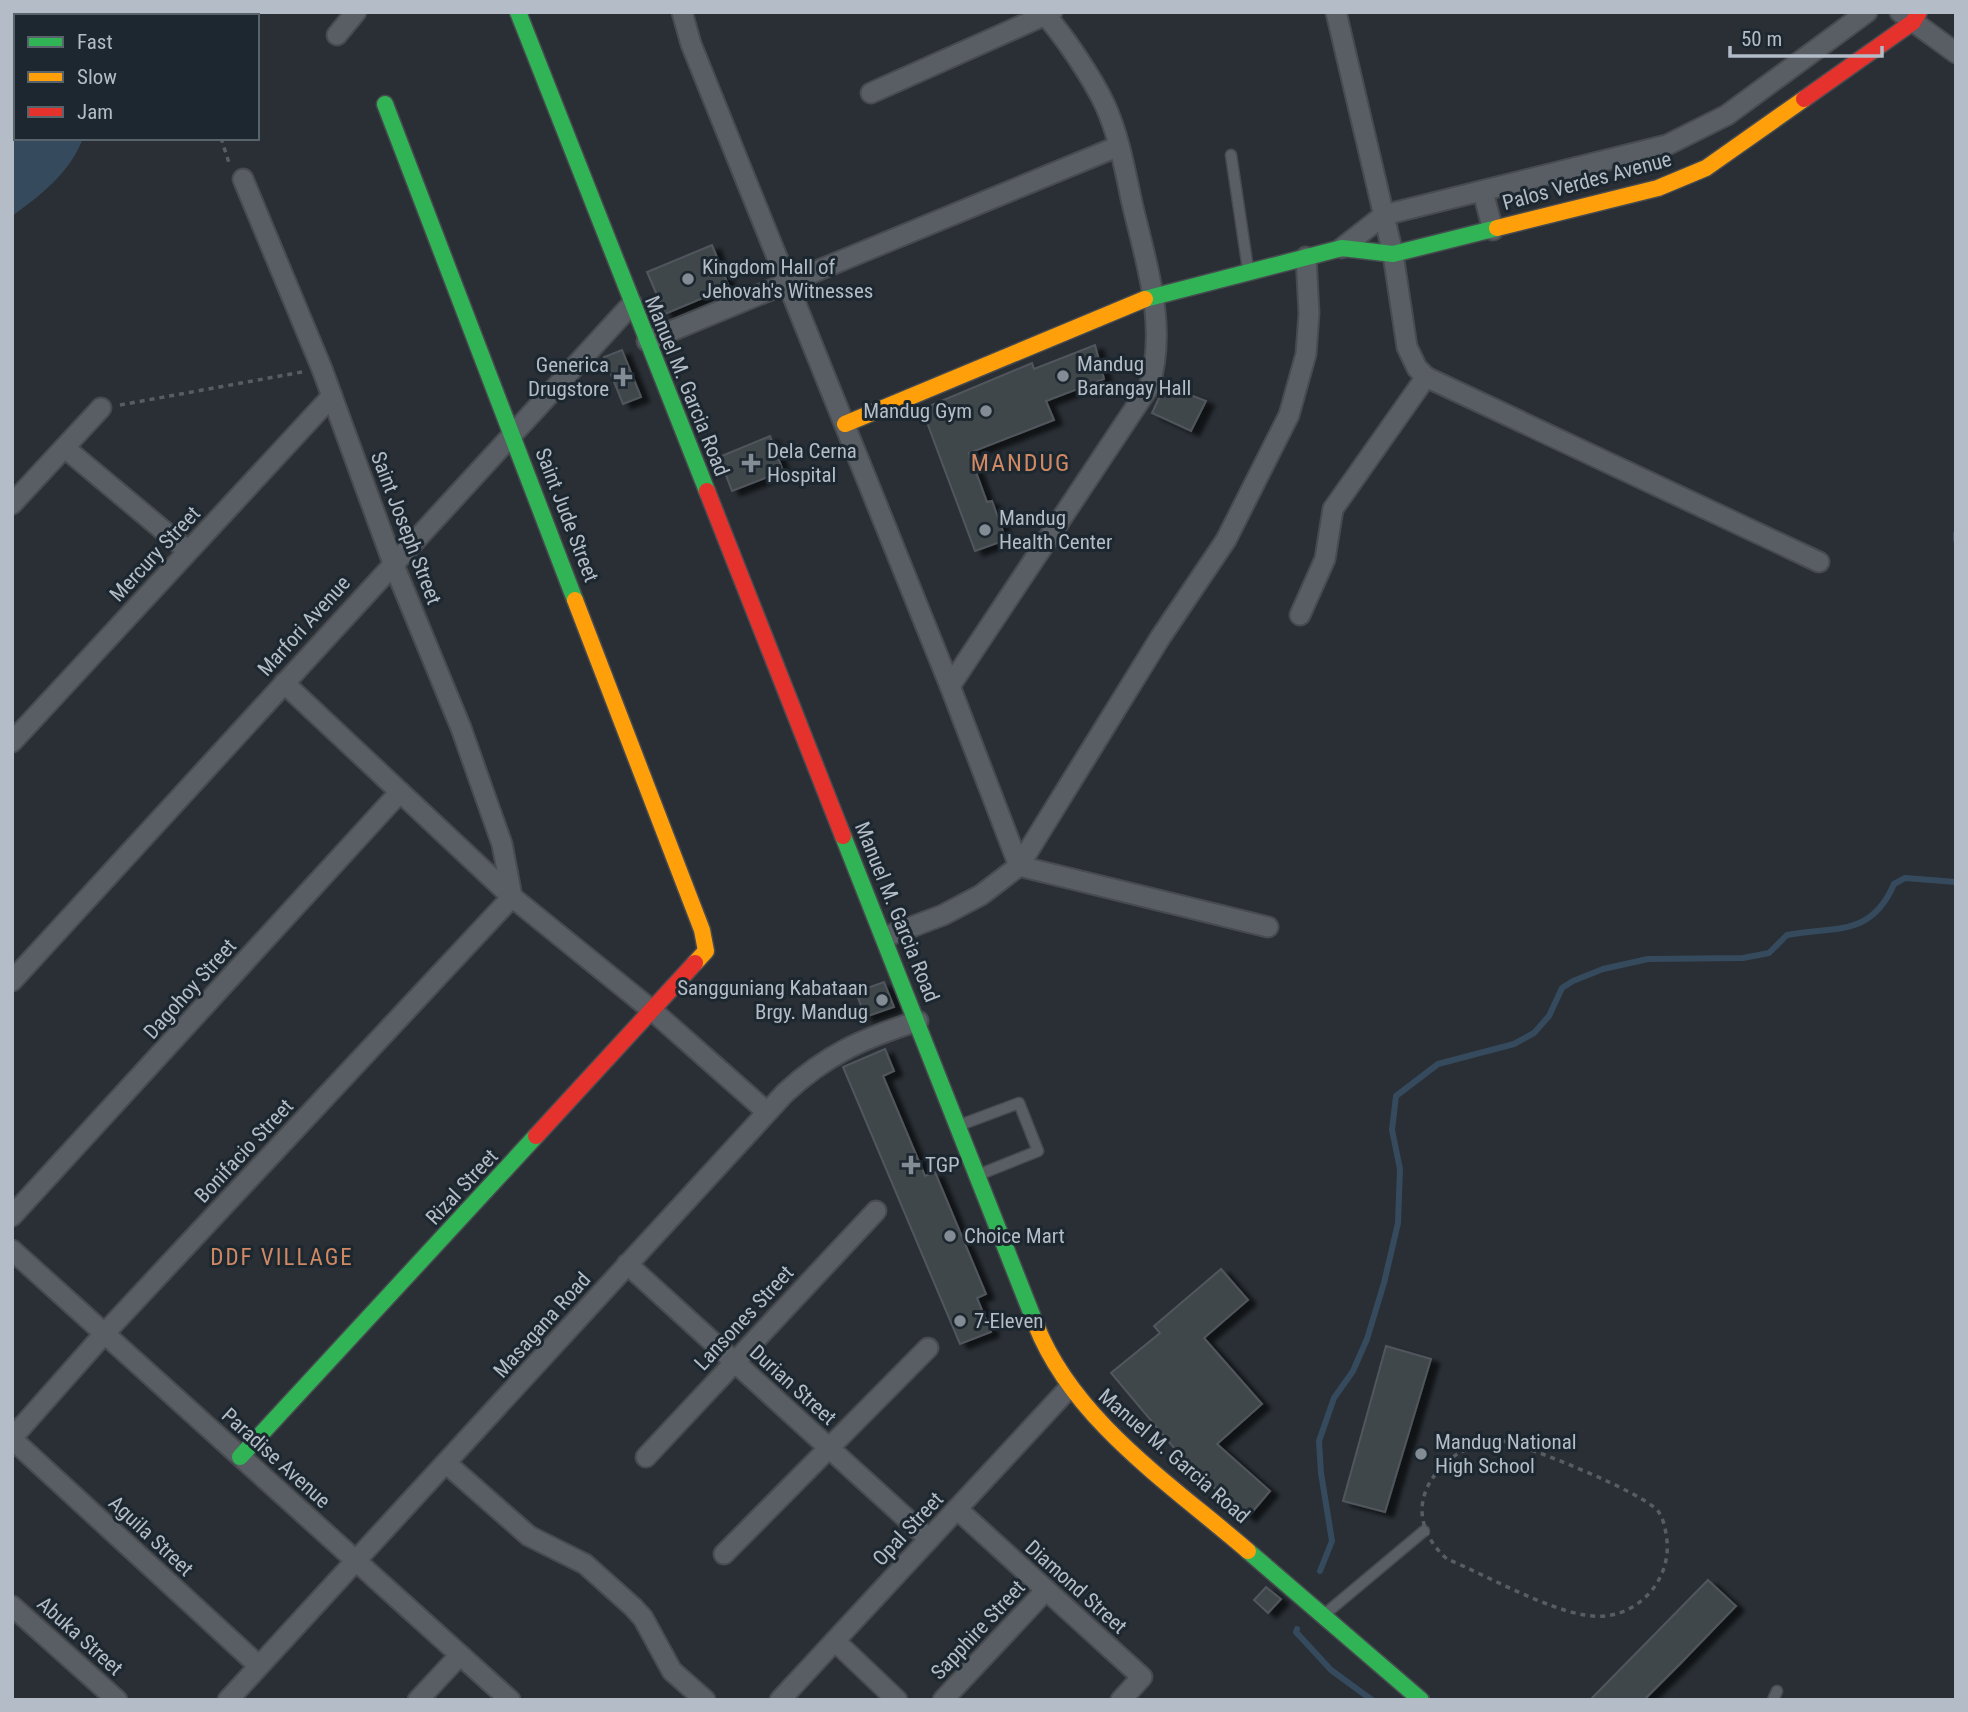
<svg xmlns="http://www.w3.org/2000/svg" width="1968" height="1712" viewBox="0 0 1968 1712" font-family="'Roboto Condensed',sans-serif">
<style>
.water{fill:#364a5e}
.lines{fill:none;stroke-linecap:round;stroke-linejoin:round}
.stream{stroke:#364a5e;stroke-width:6}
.building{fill:#41474c;stroke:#51565d;stroke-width:2;filter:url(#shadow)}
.lane-casing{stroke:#474b50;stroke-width:13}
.street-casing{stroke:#474b50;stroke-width:23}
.fast-casing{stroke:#474b50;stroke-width:19}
.slow-casing{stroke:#474b50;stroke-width:19}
.jam-casing{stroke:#474b50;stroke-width:19}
.path{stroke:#575d61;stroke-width:3.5;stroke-dasharray:5 5;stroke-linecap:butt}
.lane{stroke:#595e64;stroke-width:10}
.street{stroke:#595e64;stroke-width:19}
.fast{stroke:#30b455;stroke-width:16}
.slow{stroke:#ff9f0a;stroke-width:16}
.jam{stroke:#e5322d;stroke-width:16}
.poi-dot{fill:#838b94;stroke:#1c2730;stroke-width:2.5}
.labels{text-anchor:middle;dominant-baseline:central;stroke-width:6;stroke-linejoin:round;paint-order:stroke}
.street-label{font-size:21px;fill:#b3bcc7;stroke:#1c2730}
.poi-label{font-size:21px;fill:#b3bcc7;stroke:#1c2730;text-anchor:start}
.neighbourhood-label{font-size:23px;letter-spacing:2px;fill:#d18963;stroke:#1c2730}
.quarter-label{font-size:24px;letter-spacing:2px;fill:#d18963;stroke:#1c2730}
</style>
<defs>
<filter id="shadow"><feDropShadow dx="8" dy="4.5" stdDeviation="2" flood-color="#0009"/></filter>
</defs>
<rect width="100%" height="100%" fill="#292f35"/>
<path class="water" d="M 12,12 L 58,12 L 59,16 L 16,16 L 16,138 L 83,138 C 70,173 41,195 12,216 Z"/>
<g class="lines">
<g class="stream">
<path d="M 232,16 L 235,12"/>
<path d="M 1956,534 L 1956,540"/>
<path d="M 1320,1571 L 1332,1541 L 1321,1473 L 1319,1441 L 1334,1398 L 1353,1371 L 1367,1339 L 1384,1283 L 1398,1223 L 1400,1169 L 1392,1130 L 1396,1096 L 1438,1064 L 1514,1044 L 1534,1033 L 1549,1016 L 1562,988 L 1573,981 L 1603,969 L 1648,959 L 1743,958 L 1769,953 L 1787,935 C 1834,926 1871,938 1894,884 L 1905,878 L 1956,882"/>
<path d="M 1297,1629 L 1296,1632 L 1331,1670 L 1372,1700"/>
</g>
</g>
<g class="building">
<path d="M 712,245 L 729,287 L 665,314 L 647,272 Z"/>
<path d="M 1095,345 L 1104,379 L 1046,401 L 1054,420 L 969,453 L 987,502 L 992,501 L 1006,540 L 975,551 L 922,409 L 1032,363 L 1034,369 Z"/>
<path d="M 622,350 L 641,397 L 623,404 L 604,357 Z"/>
<path d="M 1165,385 L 1206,401 L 1191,431 L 1152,413 Z"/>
<path d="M 770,436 L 783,471 L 732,491 L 719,457 Z"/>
<path d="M 884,982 L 894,1007 L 865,1017 L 856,992 Z"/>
<path d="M 885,1049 L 894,1071 L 883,1076 L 925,1176 L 935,1172 L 986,1294 L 977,1298 L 991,1332 L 960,1344 L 843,1067 Z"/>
<path d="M 1221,1269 L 1248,1300 L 1204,1338 L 1262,1404 L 1217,1444 L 1270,1491 L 1248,1517 L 1190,1467 L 1111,1373 L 1160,1333 L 1154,1326 Z"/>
<path d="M 1386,1346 L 1431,1359 L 1385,1512 L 1343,1501 Z"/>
<path d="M 1708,1580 L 1736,1606 L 1680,1664 L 1644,1700 L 1590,1700 Z"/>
<path d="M 1266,1587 L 1281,1599 L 1268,1613 L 1254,1600 Z"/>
</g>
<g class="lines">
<g class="lane-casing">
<g id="lane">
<path d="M 1231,155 L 1248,269"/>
<path d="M 960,1125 L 1019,1103 L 1038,1151 L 978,1175"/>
<path d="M 1325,1614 L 1424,1531"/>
<path d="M 1773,1700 L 1777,1691"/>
</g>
</g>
<g class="street-casing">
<g id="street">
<path d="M 682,12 L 691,44 L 950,686 L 1019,866"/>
<path d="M 1336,12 L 1393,254 L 1407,347 L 1417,368 L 1426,377 L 1819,562"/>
<path d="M 1900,12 L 1956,53"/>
<path d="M 337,35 L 356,12"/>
<path d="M 871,93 L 1052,12"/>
<path d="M 243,179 L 322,369 L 393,563 L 461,728 L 502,844 L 512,897"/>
<path d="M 1483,192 L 1493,230"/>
<path d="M 1342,248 L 1384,215 L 1667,145 L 1727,115 L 1867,12"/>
<path d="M 647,341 L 1119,146"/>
<path d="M 65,448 L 188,551"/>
<path d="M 12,504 L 101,408"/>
<path d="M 1300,615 L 1325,559 L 1333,509 L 1426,377"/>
<path d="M 284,683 L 512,897 L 654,1012 L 767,1112"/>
<path d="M 950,686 L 1149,387 C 1168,326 1146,263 1132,203 C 1125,170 1119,136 1105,105 C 1093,79 1062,32 1042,12"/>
<path d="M 12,742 L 332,396"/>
<path d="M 1019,866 L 1268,927"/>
<path d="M 885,937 L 943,915 L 981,895 L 1019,866 L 1160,638 L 1226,540 L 1289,415 L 1306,354 L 1309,313 L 1306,257"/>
<path d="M 12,981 L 632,304"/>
<path d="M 12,1216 L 400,792"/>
<path d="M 12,1250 L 510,1700"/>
<path d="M 627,1264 L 929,1539"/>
<path d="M 12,1438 L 104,1334 L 512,897"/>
<path d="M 12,1439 L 259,1666"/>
<path d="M 646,1457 L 876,1211"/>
<path d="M 447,1464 L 529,1536 L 585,1564 L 633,1607 L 643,1618 L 672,1671 L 705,1700"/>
<path d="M 957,1509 L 1142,1677 L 1121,1700"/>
<path d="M 724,1554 L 928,1348"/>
<path d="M 12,1606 L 117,1700"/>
<path d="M 835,1641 L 897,1700"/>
<path d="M 228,1700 L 785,1093 C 827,1054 864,1038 918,1021"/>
<path d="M 418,1700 L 460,1655"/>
<path d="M 780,1700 L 1069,1388"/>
<path d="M 943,1700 L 1046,1590"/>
</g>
</g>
<g class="fast-casing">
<g id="fast">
<path d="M 518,12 L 707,491"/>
<path d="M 385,104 L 575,600"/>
<path d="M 1145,299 L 1342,248 L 1393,254 L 1497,228"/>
<path d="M 843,836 L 1036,1325"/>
<path d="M 240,1457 L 536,1136"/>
<path d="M 1248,1551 L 1421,1700"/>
</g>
</g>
<g class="slow-casing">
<g id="slow">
<path d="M 1497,228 L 1658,188 L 1706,168 L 1804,99"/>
<path d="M 845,424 L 1145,299"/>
<path d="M 575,600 L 702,930 L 706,951 L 695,963"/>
<path d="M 1036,1325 C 1074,1421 1172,1485 1248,1551"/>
</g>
</g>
<g class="jam-casing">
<g id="jam">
<path d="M 1804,99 L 1913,22 L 1919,12"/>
<path d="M 707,491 L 843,836"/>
<path d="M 536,1136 L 695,963"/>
</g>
</g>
<g class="path">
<path d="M 221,138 L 230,166"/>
<path d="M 120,405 L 302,372"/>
<path d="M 1503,1441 C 1530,1447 1642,1492 1658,1511 C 1664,1519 1666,1532 1667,1541 C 1671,1585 1631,1624 1585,1615 C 1543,1608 1488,1576 1447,1559 C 1412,1528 1414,1487 1452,1458 C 1466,1446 1486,1444 1503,1441 Z"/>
</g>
<use href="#lane" class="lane"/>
<use href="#street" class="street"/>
<use href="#fast" class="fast"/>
<use href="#slow" class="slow"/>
<use href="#jam" class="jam"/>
</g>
<g class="poi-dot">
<circle cx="688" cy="279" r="7"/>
<circle cx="1063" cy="376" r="7"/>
<path d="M619.5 366.5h7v7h7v7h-7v7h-7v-7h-7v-7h7z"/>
<circle cx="986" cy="411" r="7"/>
<path d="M747.5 452.5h7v7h7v7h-7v7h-7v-7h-7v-7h7z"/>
<circle cx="985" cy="530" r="7"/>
<circle cx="882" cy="1000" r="7"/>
<path d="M907.5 1154.5h7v7h7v7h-7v7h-7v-7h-7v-7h7z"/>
<circle cx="950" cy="1236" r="7"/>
<circle cx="960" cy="1321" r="7"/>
<circle cx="1421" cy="1454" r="7"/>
</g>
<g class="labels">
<g class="street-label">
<text transform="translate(1587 181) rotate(-15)">Palos Verdes Avenue</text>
<text transform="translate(687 386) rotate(68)">Manuel M. Garcia Road</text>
<text transform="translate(567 515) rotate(69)">Saint Jude Street</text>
<text transform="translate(406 528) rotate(69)">Saint Joseph Street</text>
<text transform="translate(155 554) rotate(-47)">Mercury Street</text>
<text transform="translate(304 626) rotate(-48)">Marfori Avenue</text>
<text transform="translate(897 912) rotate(68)">Manuel M. Garcia Road</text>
<text transform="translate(190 989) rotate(-48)">Dagohoy Street</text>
<text transform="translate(244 1151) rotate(-47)">Bonifacio Street</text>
<text transform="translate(462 1187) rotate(-47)">Rizal Street</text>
<text transform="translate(744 1318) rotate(-47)">Lansones Street</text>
<text transform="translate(542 1325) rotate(-48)">Masagana Road</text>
<text transform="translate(793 1385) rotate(42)">Durian Street</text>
<text transform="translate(1174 1456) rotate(41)">Manuel M. Garcia Road</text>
<text transform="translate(276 1458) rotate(42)">Paradise Avenue</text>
<text transform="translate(908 1529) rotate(-47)">Opal Street</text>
<text transform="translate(151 1536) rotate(43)">Aguila Street</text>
<text transform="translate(1076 1587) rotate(42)">Diamond Street</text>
<text transform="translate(978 1630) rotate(-47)">Sapphire Street</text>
<text transform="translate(80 1636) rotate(42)">Abuka Street</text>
</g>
<g class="poi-label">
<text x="702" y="267">Kingdom Hall of<tspan x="702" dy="24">Jehovah's Witnesses</tspan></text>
<text x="1077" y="364">Mandug<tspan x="1077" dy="24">Barangay Hall</tspan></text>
<text x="609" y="365" text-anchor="end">Generica<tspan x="609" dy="24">Drugstore</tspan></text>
<text x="972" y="411" text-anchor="end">Mandug Gym</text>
<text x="767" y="451">Dela Cerna<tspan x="767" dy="24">Hospital</tspan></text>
<text x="999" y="518">Mandug<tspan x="999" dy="24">Health Center</tspan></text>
<text x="868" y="988" text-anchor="end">Sangguniang Kabataan<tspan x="868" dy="24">Brgy. Mandug</tspan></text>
<text x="925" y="1165">TGP</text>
<text x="964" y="1236">Choice Mart</text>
<text x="974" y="1321">7-Eleven</text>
<text x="1435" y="1442">Mandug National<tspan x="1435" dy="24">High School</tspan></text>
</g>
<g class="neighbourhood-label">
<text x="282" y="1257">DDF VILLAGE</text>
</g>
<g class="quarter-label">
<text x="1021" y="463">MANDUG</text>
</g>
</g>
<rect width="1968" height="1712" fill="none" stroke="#b3bcc7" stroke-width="28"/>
<rect x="14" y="14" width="245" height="126" fill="#1c2730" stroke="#58636c" stroke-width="2"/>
<rect x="28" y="37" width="35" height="10" fill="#30b455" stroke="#58636c" stroke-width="2"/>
<text x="77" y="49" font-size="21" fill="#b3bcc7">Fast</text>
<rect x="28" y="72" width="35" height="10" fill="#ff9f0a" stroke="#58636c" stroke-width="2"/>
<text x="77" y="84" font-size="21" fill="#b3bcc7">Slow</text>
<rect x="28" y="107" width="35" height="10" fill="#e5322d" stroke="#58636c" stroke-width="2"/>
<text x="77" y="119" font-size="21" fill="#b3bcc7">Jam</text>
<path d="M1730 46v10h152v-10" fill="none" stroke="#b3bcc7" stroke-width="3.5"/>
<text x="1741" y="46" font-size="21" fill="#b3bcc7" stroke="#1c2730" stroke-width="5" paint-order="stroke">50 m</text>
</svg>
